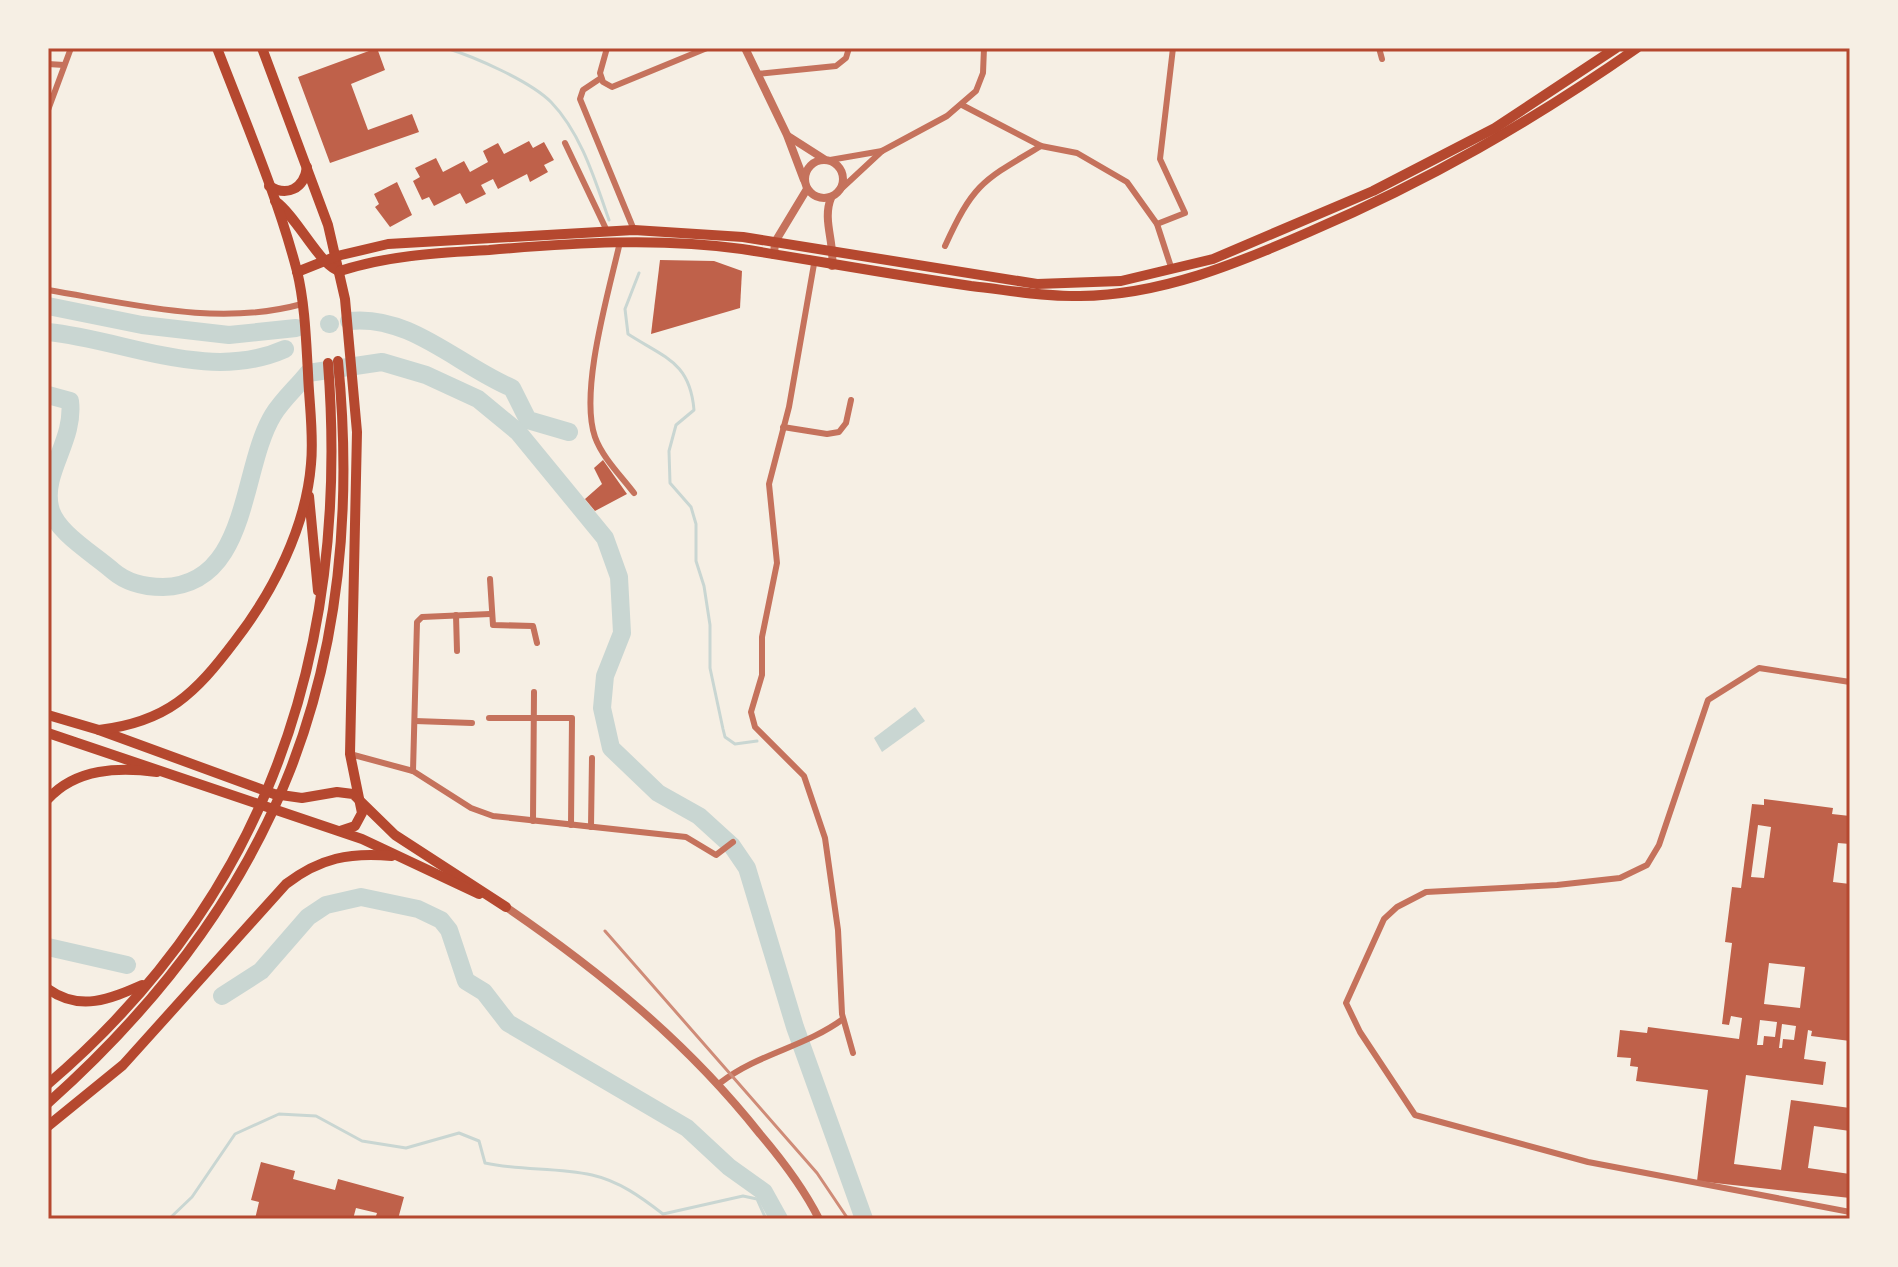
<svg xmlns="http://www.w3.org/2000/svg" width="1898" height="1267" viewBox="0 0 1898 1267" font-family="Raleway,sans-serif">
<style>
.water{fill:#c9d6d2}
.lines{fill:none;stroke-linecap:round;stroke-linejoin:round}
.stream{stroke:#c9d6d2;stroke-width:3}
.river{stroke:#c9d6d2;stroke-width:18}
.building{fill:#bf614a;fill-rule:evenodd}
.minor{stroke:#c5725c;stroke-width:6}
.tertiary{stroke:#c5725c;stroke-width:8}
.primary{stroke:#b5482f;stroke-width:10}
.rail{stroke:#cf8b77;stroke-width:3}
.neatline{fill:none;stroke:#b5482f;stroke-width:3}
</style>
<rect width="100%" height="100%" fill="#f6efe4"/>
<path class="water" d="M 915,707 L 925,721 L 882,752 L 874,738 Z"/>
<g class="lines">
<g class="stream">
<path d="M 446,48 C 475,57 530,81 551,102 C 581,133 595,180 609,220"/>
<path d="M 639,273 L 625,309 L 628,334 C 665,358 690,362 694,410 L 676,425 L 669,451 L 670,483 L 691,507 L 696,524 L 696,561 L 704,586 L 710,625 L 710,668 L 723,729 L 725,737 L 735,744 L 757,741"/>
<path d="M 169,1219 L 192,1197 L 235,1134 L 279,1114 L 316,1116 L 362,1141 L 406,1148 L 459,1133 L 479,1141 L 485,1163 C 521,1171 556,1167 592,1175 C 619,1181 641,1197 663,1214 L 743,1196 L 757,1199 L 766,1219"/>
</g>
<g class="river">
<path d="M 48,306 L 142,325 L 229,335 L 296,328"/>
<path d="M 349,321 C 410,314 459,366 512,388 L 528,420 L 569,432"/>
<path d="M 329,324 L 330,324"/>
<path d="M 48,332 C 126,340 209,383 285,349"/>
<path d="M 48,395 L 70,401 C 75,441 42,472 50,507 C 55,532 94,554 113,571 C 127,583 145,587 163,587 C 250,585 240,469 273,415 C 282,400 297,387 308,373 L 382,362 L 426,375 L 478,399 L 518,432 L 605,538 L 619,577 L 622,633 L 605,676 L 602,708 L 611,748 L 658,793 L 699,816 L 732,846 L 747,868 L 795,1027 L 864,1219"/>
<path d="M 48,947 L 127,965"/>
<path d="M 222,996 L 261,971 L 308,917 L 326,905 L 361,897 L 418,909 L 441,920 L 449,930 L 466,981 L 484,992 L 508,1023 L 687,1128 L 729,1167 L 764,1192 L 779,1219"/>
</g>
</g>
<g class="building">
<path d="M 377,48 L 385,70 L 351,84 L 368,130 L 412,114 L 419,132 L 330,163 L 298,77 Z"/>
<path d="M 529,141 L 533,148 L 544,142 L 554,160 L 544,165 L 548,172 L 530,182 L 527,174 L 498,189 L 493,179 L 481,185 L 486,194 L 466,204 L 460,193 L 434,206 L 429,197 L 422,200 L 413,181 L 420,177 L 415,168 L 436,158 L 443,172 L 464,161 L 470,172 L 488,162 L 483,151 L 498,143 L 504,154 Z"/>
<path d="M 397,182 L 412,215 L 390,227 L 375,207 L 379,204 L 374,194 Z"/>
<path d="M 660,260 L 714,261 L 742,271 L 740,308 L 651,334 Z"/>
<path d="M 603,460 L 627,494 L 595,511 L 585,499 L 602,484 L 594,468 Z"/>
<path d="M 1764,799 L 1833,808 L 1832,814 L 1850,816 L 1850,844 L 1838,843 L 1833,882 L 1850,884 L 1850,1041 L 1811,1036 L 1812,1031 L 1808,1030 L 1804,1059 L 1826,1062 L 1823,1085 L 1746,1075 L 1734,1164 L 1781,1170 L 1791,1100 L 1850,1108 L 1850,1131 L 1814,1126 L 1808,1168 L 1850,1174 L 1850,1198 L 1697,1181 L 1708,1090 L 1636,1081 L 1638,1067 L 1630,1066 L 1631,1058 L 1617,1057 L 1620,1030 L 1647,1033 L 1648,1027 L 1739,1039 L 1742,1018 L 1731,1016 L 1729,1025 L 1722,1024 L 1732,943 L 1725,942 L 1732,887 L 1741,888 L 1752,804 L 1764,805 ZM 1758,825 L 1771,827 L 1764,878 L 1751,877 ZM 1769,963 L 1805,967 L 1800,1008 L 1764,1004 ZM 1760,1020 L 1777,1022 L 1775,1037 L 1764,1036 L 1763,1045 L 1757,1045 ZM 1782,1024 L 1796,1026 L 1794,1040 L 1783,1039 L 1782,1048 L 1779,1048 Z"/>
<path d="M 261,1162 L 295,1171 L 293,1179 L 335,1190 L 338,1179 L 404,1197 L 398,1219 L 375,1219 L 377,1213 L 356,1208 L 353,1219 L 255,1219 L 259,1202 L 251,1200 Z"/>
</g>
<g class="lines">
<g class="minor">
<path d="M 607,48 L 600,73 L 603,82 L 612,87 L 707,48"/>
<path d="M 1379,48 L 1382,59"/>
<path d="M 48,64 L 64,65"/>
<path d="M 757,74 L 836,66 L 846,58 L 849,48"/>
<path d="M 601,78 L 583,90 L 580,99 L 634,230"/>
<path d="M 962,105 L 1041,146 L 1077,153 L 1127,182 L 1157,224 L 1172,270"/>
<path d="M 48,110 L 71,48"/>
<path d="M 565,143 L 607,231"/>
<path d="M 830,160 L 882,151 L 947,116 L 976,91 L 983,73 L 984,48"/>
<path d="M 840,190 L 882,151"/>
<path d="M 1157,224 L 1185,213 L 1160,159 L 1173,48"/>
<path d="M 620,242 C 609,291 579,391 595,437 C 602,457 621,476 634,493"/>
<path d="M 945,246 C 974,183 982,181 1041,146"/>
<path d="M 814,264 L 789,407 L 769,484 L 777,563 L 762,637 L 762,675 L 751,712 L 755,727 L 804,776 L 825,838 L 838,930 L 842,1014 L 853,1053"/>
<path d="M 48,290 C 132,304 218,327 302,304"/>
<path d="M 783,427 L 827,434 L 839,432 L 846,423 L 851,400"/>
<path d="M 490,579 L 493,625 L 533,626 L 537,643"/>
<path d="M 456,615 L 457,651"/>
<path d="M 1850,682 L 1759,668 L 1708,700 L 1659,845 L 1647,865 L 1620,878 L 1557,885 L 1426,892 L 1397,907 L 1384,919 L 1346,1003 L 1360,1032 L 1415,1115 L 1588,1162 L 1850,1212"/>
<path d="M 489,718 L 572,718 L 571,825"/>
<path d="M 415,721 L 472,723"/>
<path d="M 350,754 L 413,771 L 471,808 L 493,816 L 686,837 L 716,855 L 733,842"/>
<path d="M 413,771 L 417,622 L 422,617 L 490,614"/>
<path d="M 533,821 L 534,692"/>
<path d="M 591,827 L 592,758"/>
<path d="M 720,1083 C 759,1053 805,1047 843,1019"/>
</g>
<g class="tertiary">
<path d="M 745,48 L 787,135 L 804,180"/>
<path d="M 788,136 L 824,159"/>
<circle cx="824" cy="179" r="19"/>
<path d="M 831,198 C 822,220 835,243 832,266"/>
<path d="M 774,255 L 775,242 L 807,189"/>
<path d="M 506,907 C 601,972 688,1043 760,1134 C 783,1161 803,1187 819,1219"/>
</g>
<g class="primary">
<path d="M 262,48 L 328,225 L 345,299 L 357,432 L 350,754 L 362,813 L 355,826 L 340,831"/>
<path d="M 269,186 C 287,197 304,189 307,167"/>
<path d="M 275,201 C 297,216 321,268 340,271"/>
<path d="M 340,271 C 389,255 439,253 489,250 C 573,243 658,237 742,249 C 818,261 894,275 971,286 C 1008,290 1044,297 1080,296 C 1161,295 1236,264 1309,232 C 1428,181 1531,122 1637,48"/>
<path d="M 297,272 L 337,256 L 388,244 L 634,230 L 743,237 L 1037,284 L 1121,281 L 1213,259 L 1373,191 L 1495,128 L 1616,48"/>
<path d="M 309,496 L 318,591"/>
<path d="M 48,715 L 99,730 L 274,794 L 302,798 L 337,792 L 353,794 L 395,835 L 506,907"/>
<path d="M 99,730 C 167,722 195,694 235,641 C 273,592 306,527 311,464 C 314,434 309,403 308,373 C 306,340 305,304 297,271 C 277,195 245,121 217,48"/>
<path d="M 48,733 L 362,839 L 479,894"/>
<path d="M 48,799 C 76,768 119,767 157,772"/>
<path d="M 48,989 C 80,1012 110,999 142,985"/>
<path d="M 48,1084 C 269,895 350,648 328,363"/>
<path d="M 48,1103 C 277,899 368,667 338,361"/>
<path d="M 48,1126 L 123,1065 L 286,884 C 320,858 350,852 392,856"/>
</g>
<path class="rail" d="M 605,931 L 817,1173 L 848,1219"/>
</g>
<rect width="1898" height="1267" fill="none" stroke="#f6efe4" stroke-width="100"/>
<rect x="50" y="50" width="1798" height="1167" class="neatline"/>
</svg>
